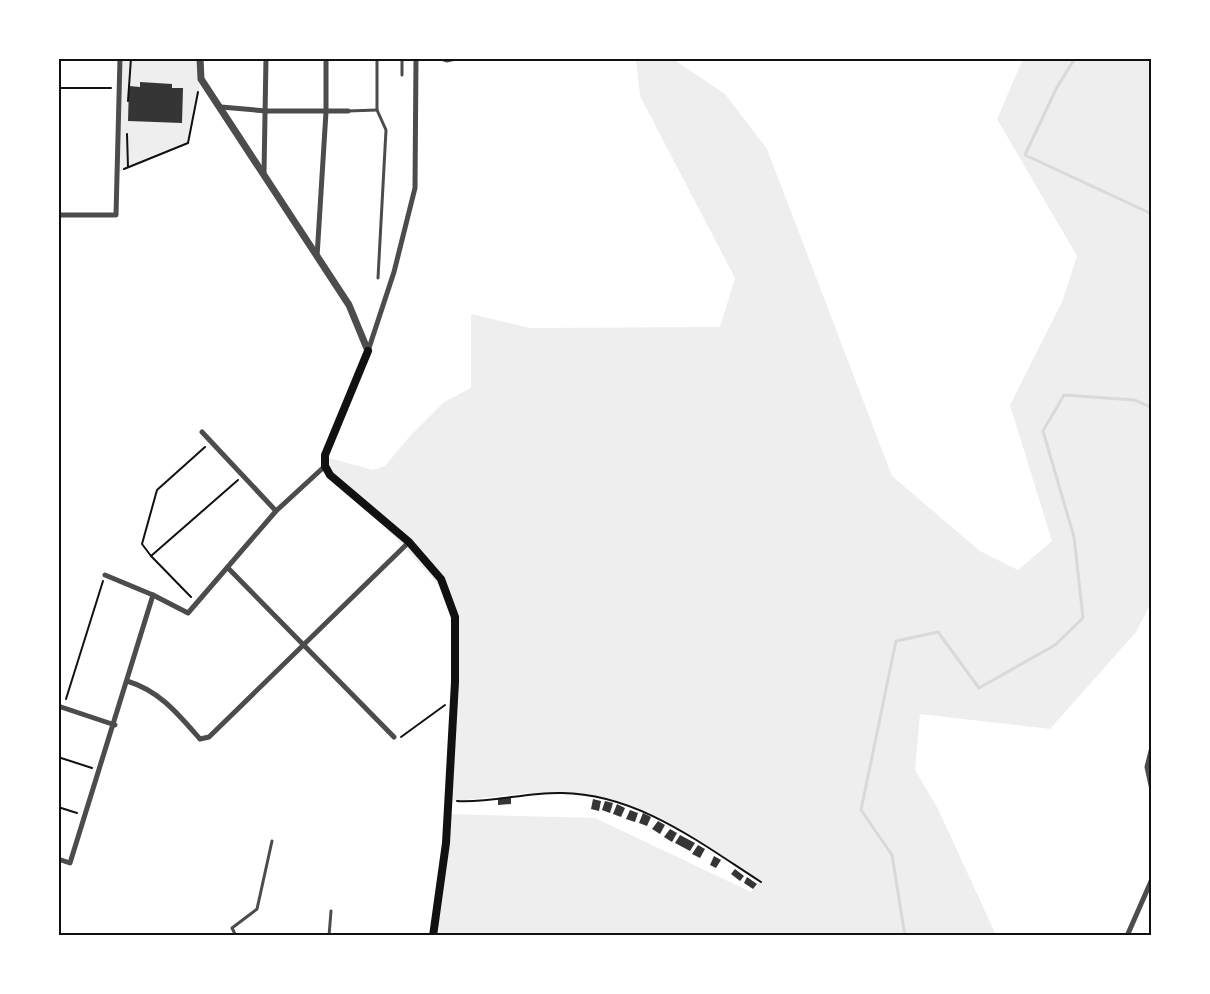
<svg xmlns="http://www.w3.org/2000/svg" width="1210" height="994" viewBox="0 0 1210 994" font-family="Manrope,sans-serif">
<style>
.green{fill:#eee;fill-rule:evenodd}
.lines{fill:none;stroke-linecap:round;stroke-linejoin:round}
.stream{stroke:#d9d9d9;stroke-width:3}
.building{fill:#353535}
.path{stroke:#111;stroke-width:2}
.service{stroke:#4c4c4c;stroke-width:3}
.minor{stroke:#4c4c4c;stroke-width:5}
.tertiary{stroke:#4c4c4c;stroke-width:7}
.secondary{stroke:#111;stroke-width:8}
.neatline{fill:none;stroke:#111;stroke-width:2}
</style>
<rect width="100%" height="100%" fill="#fff"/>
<g class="green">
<path d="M 120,59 L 200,59 L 201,79 L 188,143 L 119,172 Z"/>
<path d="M 636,59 L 673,59 L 725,94 L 767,149 L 892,476 L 980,551 L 1018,570 L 1052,541 L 1010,405 L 1062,302 L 1077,256 L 997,119 L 1023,59 L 1151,59 L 1151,603 L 1136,632 L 1050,729 L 920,714 L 915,770 L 937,807 L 996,935 L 441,935 L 434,930 L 448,803 L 457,619 L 450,597 L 360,500 L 330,475 L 329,458 L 373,470 L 385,466 L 410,436 L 444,402 L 471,388 L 471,314 L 530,328 L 720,327 L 735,278 L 640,96 ZM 529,793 C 570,793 612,797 651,814 C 689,831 725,859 760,882 L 751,892 L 595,818 L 448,814 L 448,802 Z"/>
</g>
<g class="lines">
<g class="stream">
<path d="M 1075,58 L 1056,89 L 1025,155 L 1152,214"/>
<path d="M 905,936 L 892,855 L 861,810 L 896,641 L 938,632 L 979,688 L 1055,645 L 1083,618 L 1074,537 L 1043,431 L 1064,395 L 1135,400 L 1152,408"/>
</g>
</g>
<g class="building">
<path d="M 140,82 L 172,84 L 172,88 L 183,88 L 182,123 L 128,121 L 129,86 L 140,87 Z"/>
<path d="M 511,797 L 511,804 L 498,805 L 498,798 Z"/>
<path d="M 593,799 L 601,801 L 599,811 L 591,809 Z"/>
<path d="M 605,801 L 613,803 L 610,813 L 602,810 Z"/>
<path d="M 617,804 L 625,808 L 621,817 L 613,814 Z"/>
<path d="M 630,810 L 638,813 L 635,822 L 626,819 Z"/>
<path d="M 643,813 L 651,817 L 647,826 L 639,823 Z"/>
<path d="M 658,821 L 665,825 L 660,834 L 652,829 Z"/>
<path d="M 670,829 L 677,833 L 672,842 L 664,837 Z"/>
<path d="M 680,835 L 695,843 L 690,851 L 675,843 Z"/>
<path d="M 698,845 L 705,849 L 700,858 L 692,854 Z"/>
<path d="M 714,856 L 721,860 L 716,868 L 710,865 Z"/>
<path d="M 735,869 L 744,876 L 740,881 L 731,874 Z"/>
<path d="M 747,877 L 757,884 L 753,889 L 744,883 Z"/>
</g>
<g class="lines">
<g class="path">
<path d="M 58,88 L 111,88"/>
<path d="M 128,101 L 131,58"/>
<path d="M 127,134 L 128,167"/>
<path d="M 124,169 L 188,143 L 198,92"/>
<path d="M 151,556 L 238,480"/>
<path d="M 191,597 L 151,556 L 142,544 L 157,490 L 205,447"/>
<path d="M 66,699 L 103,581"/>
<path d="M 401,737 L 445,705"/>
<path d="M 58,757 L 92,768"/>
<path d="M 457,801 C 492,803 527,792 562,793 C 638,794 700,843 761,882"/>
<path d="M 58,807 L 77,813"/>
</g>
<g class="service">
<path d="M 377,58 L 377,110 L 386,130 L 378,278"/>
<path d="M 438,58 L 447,61 L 460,58"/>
<path d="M 402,75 L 402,58"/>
<path d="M 348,111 L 377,110"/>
<path d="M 236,936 L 232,928 L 257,909 L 272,841"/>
<path d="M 329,936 L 331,911"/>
</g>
<g class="minor">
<path d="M 221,107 L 266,111 L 348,111"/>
<path d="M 264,173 L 266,58"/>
<path d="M 58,215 L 116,215 L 120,58"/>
<path d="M 317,257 L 326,112 L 326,58"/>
<path d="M 368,351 L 394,272 L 415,188 L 416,58"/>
<path d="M 202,432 L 276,511"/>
<path d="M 228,568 L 394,737"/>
<path d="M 105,575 L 153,595 L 188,613 L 276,511 L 325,466"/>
<path d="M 127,681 C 160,691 178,714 200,739 L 209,737 L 409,542"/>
<path d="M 58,706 L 115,725"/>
<path d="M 1152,747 L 1147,767 L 1152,790"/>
<path d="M 58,859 L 70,863 L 153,595"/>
<path d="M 1127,936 L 1152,879"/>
</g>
<path class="tertiary" d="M 200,58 L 201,79 L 349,305 L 368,351"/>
<path class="secondary" d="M 368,351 L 325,455 L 325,466 L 330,475 L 409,542 L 441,579 L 455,617 L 455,682 L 446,843 L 433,936"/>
</g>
<rect width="1210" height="994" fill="none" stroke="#ffffff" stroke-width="120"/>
<rect x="60" y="60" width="1090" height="874" class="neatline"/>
</svg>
